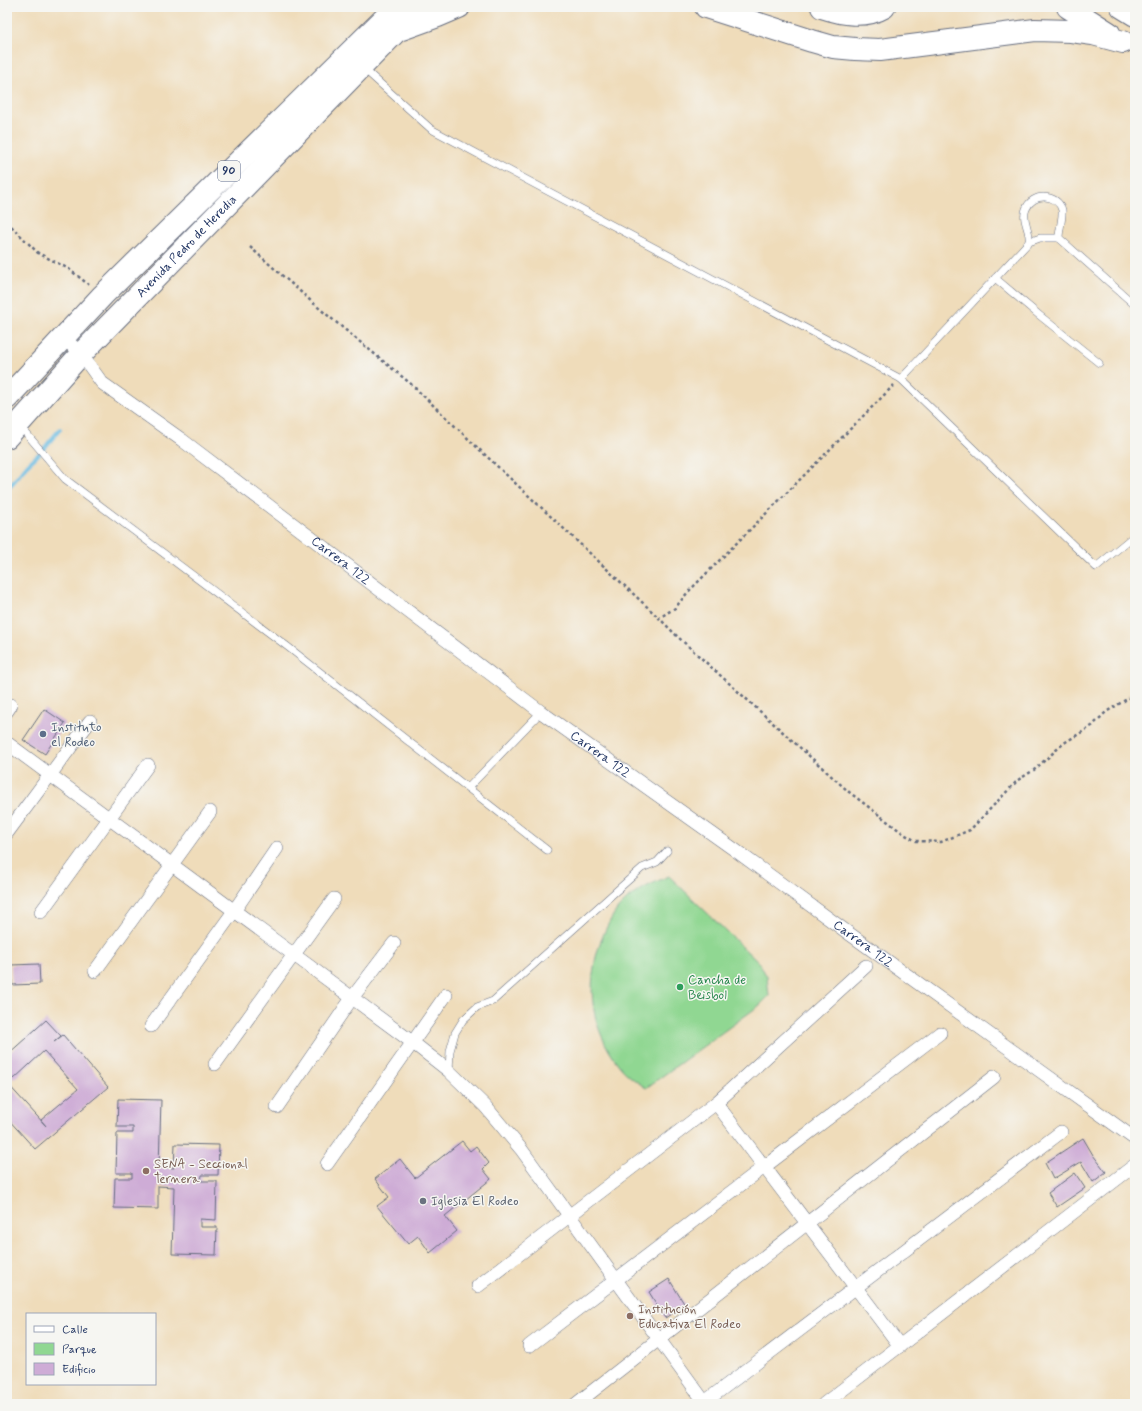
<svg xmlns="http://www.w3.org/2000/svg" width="1142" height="1411" viewBox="0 0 1142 1411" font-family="Mynerve,sans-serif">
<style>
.green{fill:#90d792;stroke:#568378}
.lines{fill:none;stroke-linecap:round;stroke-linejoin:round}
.stream{stroke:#65bae1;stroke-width:4}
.building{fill:#ceacd6}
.service-casing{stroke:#656c7e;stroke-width:8}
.minor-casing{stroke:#656c7e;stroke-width:14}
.trunk-casing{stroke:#656c7e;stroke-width:24}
.path{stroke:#656c7e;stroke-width:2.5;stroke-dasharray:3 3;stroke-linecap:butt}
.service{stroke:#fff;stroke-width:7}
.minor{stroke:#fff;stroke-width:13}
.trunk{stroke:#fff;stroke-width:22}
.service-dot{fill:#5c6f8a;stroke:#f6f6f2;stroke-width:1.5}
.leisure-dot{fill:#2e9e5b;stroke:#f6f6f2;stroke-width:1.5}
.education-dot{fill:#8d6e63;stroke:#f6f6f2;stroke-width:1.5}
.worship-dot{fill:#6b7280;stroke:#f6f6f2;stroke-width:1.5}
.labels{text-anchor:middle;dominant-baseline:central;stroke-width:3;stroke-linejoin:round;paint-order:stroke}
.shield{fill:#f6f6f2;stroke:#5d6b8a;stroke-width:1}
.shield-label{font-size:12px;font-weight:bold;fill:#1b2f5e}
.street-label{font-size:13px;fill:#1b2f5e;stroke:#f6f6f2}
.service-label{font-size:13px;fill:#4e5e75;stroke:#f6f6f2;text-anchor:start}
.leisure-label{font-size:13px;fill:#27864d;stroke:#f6f6f2;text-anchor:start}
.education-label{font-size:13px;fill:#785e54;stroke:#f6f6f2;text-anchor:start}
.worship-label{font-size:13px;fill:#5b616d;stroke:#f6f6f2;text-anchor:start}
</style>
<rect width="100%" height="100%" fill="#f6f6f2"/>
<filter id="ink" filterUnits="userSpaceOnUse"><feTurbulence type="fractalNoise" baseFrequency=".025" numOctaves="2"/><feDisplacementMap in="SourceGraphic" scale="8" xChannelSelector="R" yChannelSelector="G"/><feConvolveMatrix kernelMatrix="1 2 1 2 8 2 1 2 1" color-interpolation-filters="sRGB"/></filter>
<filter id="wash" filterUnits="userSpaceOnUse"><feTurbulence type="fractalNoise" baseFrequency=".012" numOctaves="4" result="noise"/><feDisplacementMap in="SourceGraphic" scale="16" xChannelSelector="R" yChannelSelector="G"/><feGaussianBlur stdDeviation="0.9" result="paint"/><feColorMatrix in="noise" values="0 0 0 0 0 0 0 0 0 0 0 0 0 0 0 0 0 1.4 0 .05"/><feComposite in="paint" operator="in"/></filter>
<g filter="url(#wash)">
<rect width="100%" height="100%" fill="#efdcba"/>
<path class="green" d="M 669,876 L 760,964 L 767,977 L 769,996 L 760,1005 L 646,1088 C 636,1081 625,1074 618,1064 C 591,1028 586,988 599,946 C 603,934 613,912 622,904 C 635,891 653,883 669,876 Z"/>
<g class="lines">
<path class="stream" d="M 7,490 L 28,464 L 41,452 L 60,429"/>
</g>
<g id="blocks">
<g class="building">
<path d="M 44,709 L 65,723 L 45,754 L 23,740 Z"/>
<path d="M 39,964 L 40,984 L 12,985 L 11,965 Z"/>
<path d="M 46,1020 L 61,1036 L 54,1042 L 63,1035 L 108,1087 L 35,1149 L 7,1118 L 7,1083 L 46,1126 L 41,1120 L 78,1089 L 44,1051 L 14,1079 L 7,1072 L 7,1055 Z"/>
<path d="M 118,1099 L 161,1100 L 159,1167 L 174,1168 L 175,1144 L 219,1145 L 218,1175 L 202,1175 L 201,1181 L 217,1181 L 216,1220 L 200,1219 L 200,1227 L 217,1227 L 216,1255 L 172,1254 L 174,1187 L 158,1186 L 158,1209 L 114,1208 L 115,1178 L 132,1178 L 132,1173 L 116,1173 L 117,1133 L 133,1133 L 133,1127 L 117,1127 Z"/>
<path d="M 1083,1138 L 1093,1155 L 1106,1172 L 1093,1182 L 1081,1162 L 1053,1179 L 1045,1163 Z"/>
<path d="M 462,1141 L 470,1151 L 476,1146 L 489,1163 L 483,1169 L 491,1179 L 445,1216 L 457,1231 L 430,1253 L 418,1236 L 408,1244 L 377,1206 L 389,1197 L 375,1179 L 400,1159 L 415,1178 Z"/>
<path d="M 1075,1173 L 1085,1188 L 1057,1207 L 1048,1193 Z"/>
<path d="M 669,1279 L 685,1305 L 665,1318 L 649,1292 Z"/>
</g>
</g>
</g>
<g filter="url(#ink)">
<use href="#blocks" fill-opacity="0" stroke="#656c7e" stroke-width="1"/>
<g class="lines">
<g class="service-casing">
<g id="service">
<path d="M 364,69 L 431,129 L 901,379 L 1096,567 L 1135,535"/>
<path d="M 1029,242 L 1040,238 L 1059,238"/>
<path d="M 995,278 L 1039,315 L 1099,363"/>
<path d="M 901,379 L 1029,242 C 1031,231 1021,220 1026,209 C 1032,193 1057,193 1062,210 C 1063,217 1059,230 1059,238 L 1135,305"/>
<path d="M 20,426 L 65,479 L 288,647 L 547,850"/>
<path d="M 468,788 L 541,712"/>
<path d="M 449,1071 L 450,1051 L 455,1033 L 463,1020 L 477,1007 L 493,1001 L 642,868 L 657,862 L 667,851"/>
</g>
</g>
<g class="minor-casing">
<g id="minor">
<path id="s1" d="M 63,337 L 81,354 L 102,383 L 182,440 L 541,712 L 735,850 L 847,932 L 1135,1139"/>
<path d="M 7,711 L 11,705"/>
<path d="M 7,743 L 412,1042 L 449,1071 L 485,1106 L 521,1149 L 706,1404"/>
<path d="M 7,833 L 90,721"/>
<path d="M 41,912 L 148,765"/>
<path d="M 95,971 L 210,812"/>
<path d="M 151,1026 L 234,911 L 277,848"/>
<path d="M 215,1064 L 334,899"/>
<path d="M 716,1103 L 900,1346"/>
<path d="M 277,1107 L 352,998 L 394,943"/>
<path d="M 327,1164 L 446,995"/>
<path d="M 478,1286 L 716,1103 L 866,966"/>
<path d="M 529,1346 L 940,1033"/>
<path d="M 576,1404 L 994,1077"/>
<path d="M 702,1404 L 1061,1132"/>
<path d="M 824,1404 L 1135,1165"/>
</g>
</g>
<g class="trunk-casing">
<g id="trunk">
<path d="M 706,7 L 812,41 L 833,47 L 855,49 L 880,50 L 1035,30 L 1071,31 L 1093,34 L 1123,42"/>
<path d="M 822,7 C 843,14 865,18 884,7"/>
<path d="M 1068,7 L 1109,33"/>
<path d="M 1122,7 L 1135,15"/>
<path d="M 402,29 L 438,16 L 459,7"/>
<path d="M 7,398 L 103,295 L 396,7"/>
<path id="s2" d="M 7,437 L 81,354 L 420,7"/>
</g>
</g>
<g class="path">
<path d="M 7,222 L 38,253 L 69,269 L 89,285"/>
<path d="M 250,247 L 320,309 L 411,384 L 481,451 L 659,618"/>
<path d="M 894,385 L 688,592 L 675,608 L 659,618 L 678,637 L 849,792 L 904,834 L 916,841 L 941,842 L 970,830 L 1018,780 L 1034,770 L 1064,743 L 1092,726 L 1106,712 L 1135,694"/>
</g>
<use href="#service" class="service"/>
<use href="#minor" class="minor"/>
<use href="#trunk" class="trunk"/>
</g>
</g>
<circle class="service-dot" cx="43" cy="734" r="4"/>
<circle class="leisure-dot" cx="680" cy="987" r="4"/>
<g class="education-dot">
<circle cx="146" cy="1171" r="4"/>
<circle cx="630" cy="1316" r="4"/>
</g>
<circle class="worship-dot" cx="423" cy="1201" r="4"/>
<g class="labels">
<rect class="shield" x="218" y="161" width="22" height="20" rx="3"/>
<g class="shield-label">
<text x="229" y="171">90</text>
</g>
<g class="street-label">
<text stroke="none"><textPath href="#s2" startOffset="262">Avenida Pedro de Heredia</textPath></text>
<text stroke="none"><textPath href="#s1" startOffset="358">Carrera 122</textPath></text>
<text stroke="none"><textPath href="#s1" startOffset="682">Carrera 122</textPath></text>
<text stroke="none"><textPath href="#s1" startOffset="1006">Carrera 122</textPath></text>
</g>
<g class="service-label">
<text x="51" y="727">Instituto<tspan x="51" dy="15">el Rodeo</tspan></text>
</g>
<g class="leisure-label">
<text x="688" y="980">Cancha de<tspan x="688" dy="15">Beisbol</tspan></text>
</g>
<g class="education-label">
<text x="154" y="1164">SENA - Seccional<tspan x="154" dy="15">Ternera</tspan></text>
<text x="638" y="1309">Institución<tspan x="638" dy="15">Educativa El Rodeo</tspan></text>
</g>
<g class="worship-label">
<text x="431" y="1201">Iglesia El Rodeo</text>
</g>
</g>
<rect width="1142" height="1411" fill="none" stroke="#f6f6f2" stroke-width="24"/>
<rect x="26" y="1313" width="130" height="72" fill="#f6f6f2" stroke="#9ea6b7"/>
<rect x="34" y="1326" width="20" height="6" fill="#ffffff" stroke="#9ea6b7"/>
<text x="62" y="1333" font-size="12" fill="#1b2f5e">Calle</text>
<rect x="34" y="1343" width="20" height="12" fill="#90d792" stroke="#9ea6b7"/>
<text x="62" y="1353" font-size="12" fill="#1b2f5e">Parque</text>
<rect x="34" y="1363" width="20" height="12" fill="#ceacd6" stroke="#9ea6b7"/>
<text x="62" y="1373" font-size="12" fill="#1b2f5e">Edificio</text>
</svg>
